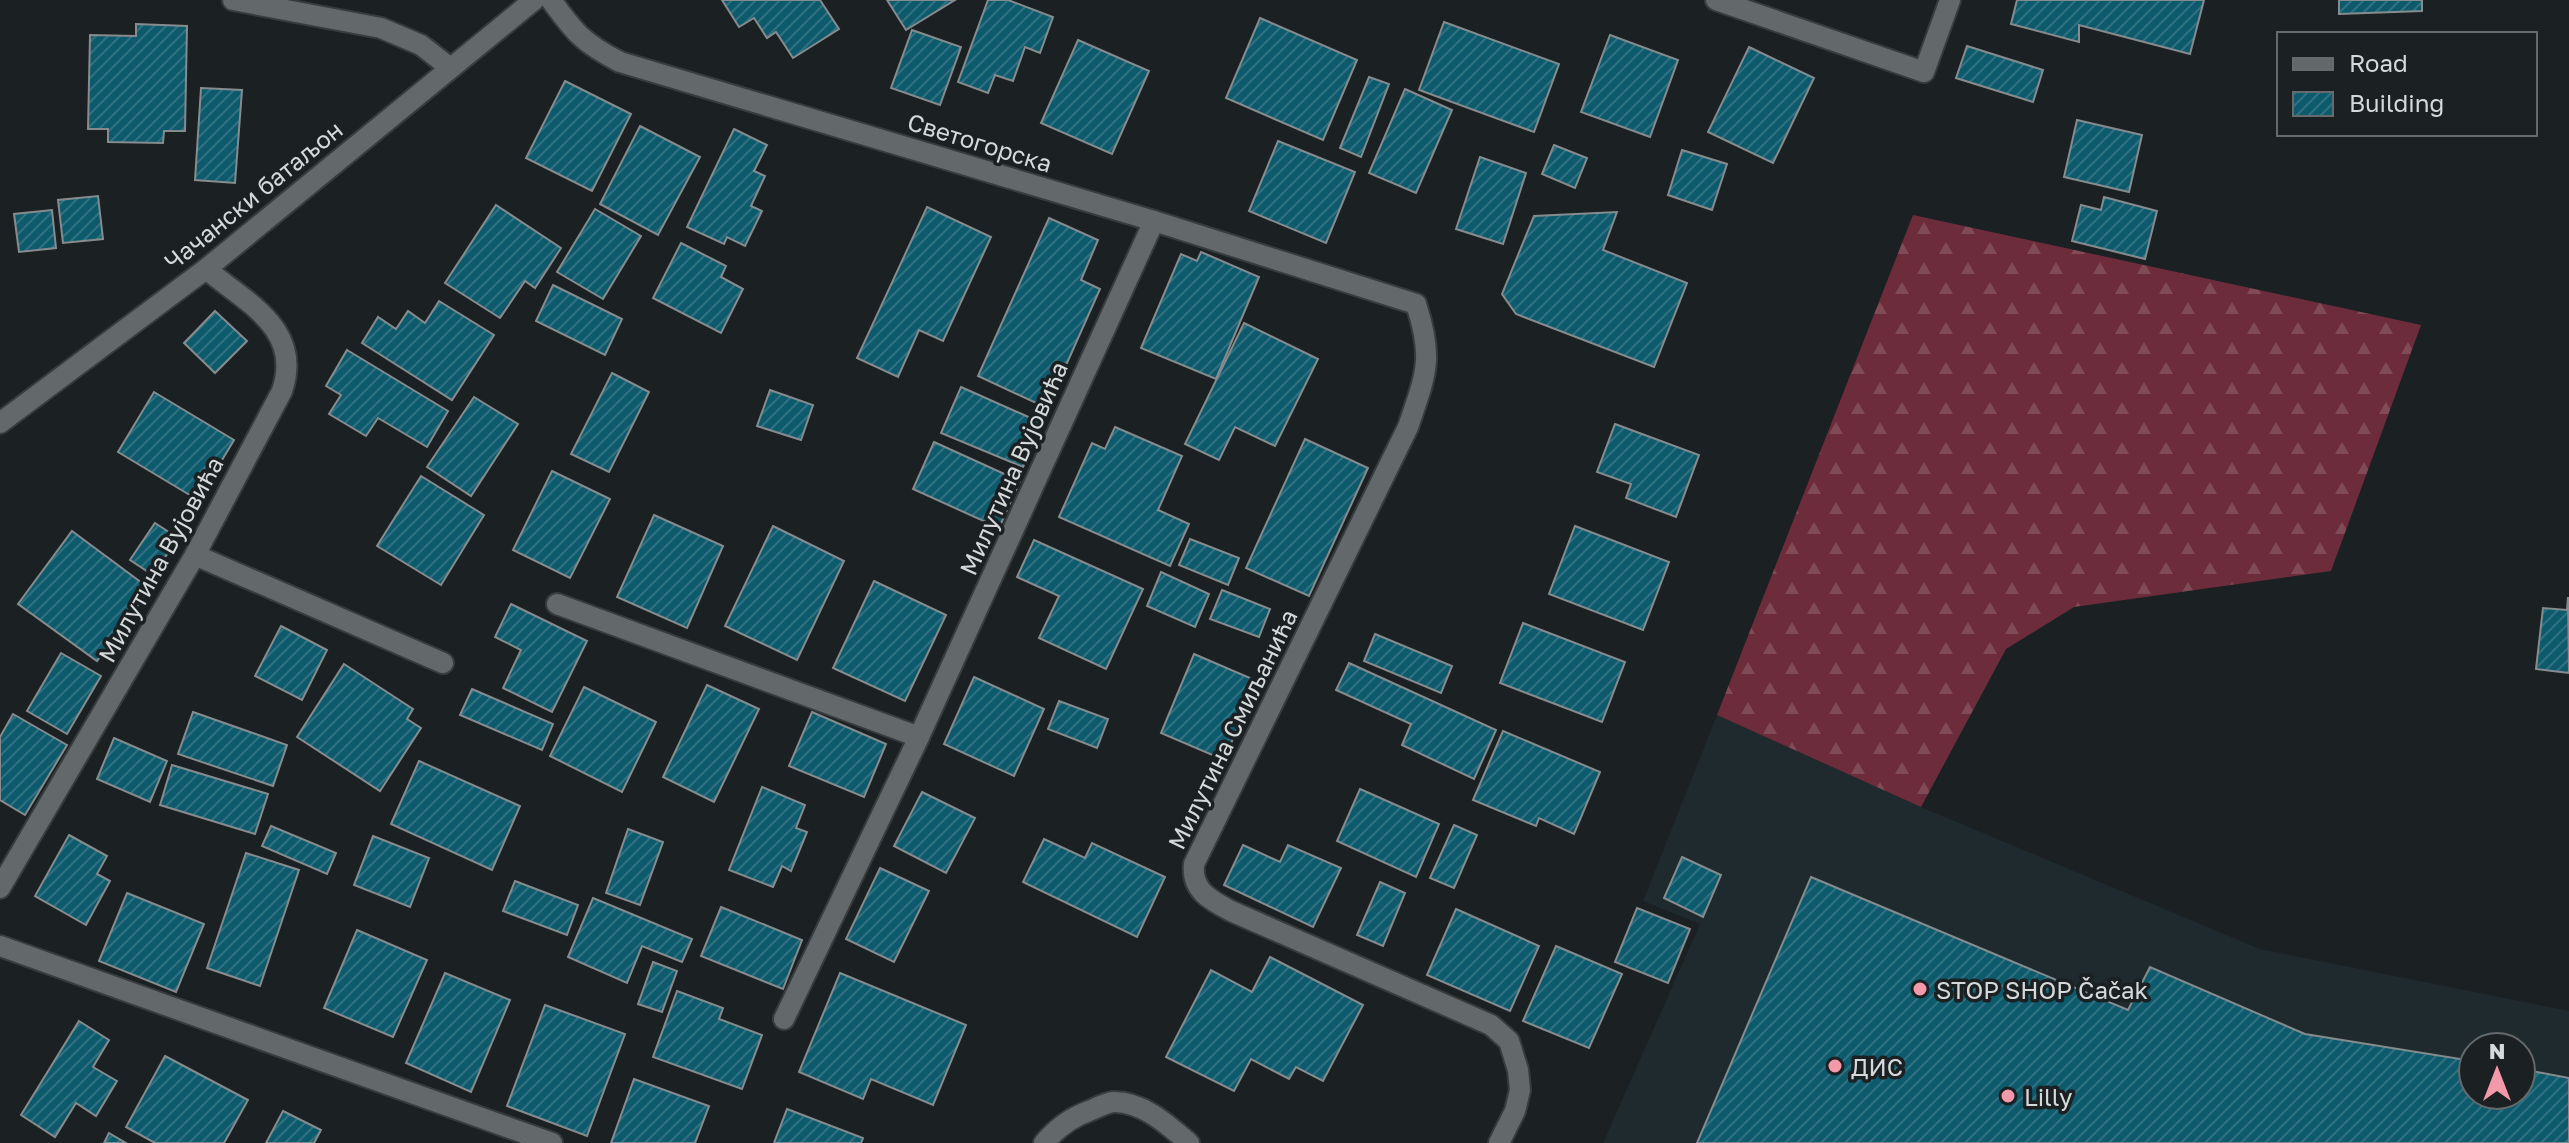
<svg xmlns="http://www.w3.org/2000/svg" width="2569" height="1143" viewBox="0 0 2569 1143" font-family="'Golos Text',sans-serif">
<style>
.built{fill:#1e2a2e;fill-rule:evenodd}
.forest{fill:url(#forest-firs)}
.building{fill:url(#building-hatch);stroke:#868c8e;stroke-width:2}
.lines{fill:none;stroke-linecap:round;stroke-linejoin:round}
.minor-casing{stroke:#383c3d;stroke-width:24}
.minor{stroke:#63696b;stroke-width:20}
.poi-dot{fill:#f39aaa;stroke:#1b2022;stroke-width:3}
.labels{text-anchor:middle;dominant-baseline:central;stroke-width:7;stroke-linejoin:round;paint-order:stroke}
.street-label{font-size:24px;fill:#d6d9da;stroke:#1b2022}
.poi-label{font-size:24px;fill:#d6d9da;stroke:#1b2022;text-anchor:start}
</style>
<defs>
<pattern id="forest-firs" width="22" height="20" patternUnits="userSpaceOnUse" patternTransform="scale(2)"><rect width="22" height="20" fill="#6d2c3b"/><path d="M5 1l3.5 6h-7zM16 11l3.5 6h-7z" fill="#814a57"/></pattern>
<pattern id="building-hatch" width="6" height="6" patternUnits="userSpaceOnUse" patternTransform="scale(2)"><rect width="6" height="6" fill="#0e5a6d"/><path d="M-1 1l2-2M0 6l6-6M5 7l2-2" fill="none" stroke="#307181"/></pattern>
</defs>
<rect width="100%" height="100%" fill="#1b2022"/>
<path class="built" d="M 1717,715 L 1921,807 L 2260,949 L 2569,1011 L 2569,1143 L 1603,1143 L 1700,924 L 1643,901 ZM 2473,1047 L 2521,1047 L 2521,1095 L 2473,1095 Z"/>
<path class="forest" d="M 1913,215 L 2421,325 L 2331,571 L 2074,607 L 2006,649 L 1921,807 L 1717,715 Z"/>
<g class="building">
<path d="M 722,0 L 820,0 L 839,29 L 793,58 L 776,32 L 767,38 L 754,18 L 739,27 Z"/>
<path d="M 887,0 L 955,0 L 906,30 Z"/>
<path d="M 988,0 L 1008,0 L 1053,17 L 1040,53 L 1025,47 L 1013,81 L 995,75 L 988,93 L 958,82 Z"/>
<path d="M 2017,0 L 2204,0 L 2190,54 L 2079,25 L 2079,42 L 2011,24 Z"/>
<path d="M 2339,0 L 2422,0 L 2422,11 L 2339,14 Z"/>
<path d="M 1260,18 L 1357,60 L 1323,140 L 1226,98 Z"/>
<path d="M 1444,22 L 1559,64 L 1534,132 L 1419,90 Z"/>
<path d="M 136,24 L 187,26 L 185,131 L 164,131 L 163,143 L 108,142 L 108,129 L 88,129 L 90,35 L 136,36 Z"/>
<path d="M 912,30 L 961,47 L 940,105 L 891,88 Z"/>
<path d="M 1610,35 L 1678,60 L 1650,137 L 1581,112 Z"/>
<path d="M 1078,40 L 1149,71 L 1112,154 L 1041,123 Z"/>
<path d="M 1967,46 L 2043,70 L 2033,102 L 1956,78 Z"/>
<path d="M 1749,47 L 1814,78 L 1773,163 L 1708,132 Z"/>
<path d="M 1369,77 L 1389,84 L 1361,157 L 1340,148 Z"/>
<path d="M 565,81 L 631,114 L 592,191 L 526,158 Z"/>
<path d="M 201,88 L 242,90 L 235,183 L 195,180 Z"/>
<path d="M 1405,89 L 1452,110 L 1416,193 L 1369,173 Z"/>
<path d="M 2077,120 L 2142,135 L 2129,192 L 2064,177 Z"/>
<path d="M 640,126 L 700,157 L 658,235 L 600,204 Z"/>
<path d="M 734,129 L 767,145 L 754,171 L 765,176 L 751,206 L 762,211 L 745,246 L 727,237 L 724,244 L 687,227 Z"/>
<path d="M 1278,141 L 1355,172 L 1326,243 L 1249,211 Z"/>
<path d="M 1554,145 L 1587,158 L 1575,188 L 1542,174 Z"/>
<path d="M 1682,150 L 1727,164 L 1712,210 L 1668,195 Z"/>
<path d="M 1480,157 L 1526,173 L 1503,244 L 1456,229 Z"/>
<path d="M 98,196 L 103,239 L 63,243 L 58,200 Z"/>
<path d="M 2104,197 L 2157,211 L 2145,259 L 2072,241 L 2081,205 L 2101,210 Z"/>
<path d="M 496,205 L 561,248 L 535,288 L 525,281 L 500,318 L 445,283 Z"/>
<path d="M 927,207 L 991,237 L 943,341 L 919,330 L 898,377 L 857,358 Z"/>
<path d="M 595,209 L 641,236 L 603,299 L 557,272 Z"/>
<path d="M 52,210 L 56,248 L 19,252 L 14,214 Z"/>
<path d="M 1617,212 L 1603,250 L 1687,283 L 1654,367 L 1516,314 L 1502,294 L 1534,216 Z"/>
<path d="M 1049,218 L 1098,240 L 1081,280 L 1100,289 L 1047,408 L 978,376 Z"/>
<path d="M 681,243 L 726,266 L 721,277 L 743,289 L 721,333 L 653,298 Z"/>
<path d="M 1201,252 L 1259,277 L 1216,379 L 1141,348 L 1181,254 L 1197,261 Z"/>
<path d="M 553,285 L 622,319 L 605,355 L 536,321 Z"/>
<path d="M 439,301 L 494,335 L 452,400 L 362,343 L 378,317 L 396,329 L 408,311 L 425,323 Z"/>
<path d="M 215,311 L 247,341 L 215,373 L 184,343 Z"/>
<path d="M 1244,323 L 1318,359 L 1275,446 L 1235,427 L 1219,460 L 1185,444 Z"/>
<path d="M 347,350 L 448,411 L 427,447 L 378,418 L 366,436 L 329,414 L 341,395 L 326,386 Z"/>
<path d="M 612,373 L 649,392 L 609,472 L 571,454 Z"/>
<path d="M 961,387 L 1042,423 L 1023,467 L 941,433 Z"/>
<path d="M 770,390 L 813,405 L 801,440 L 757,426 Z"/>
<path d="M 154,392 L 234,440 L 198,500 L 118,452 Z"/>
<path d="M 474,397 L 518,424 L 471,496 L 427,467 Z"/>
<path d="M 1615,424 L 1699,455 L 1676,517 L 1626,498 L 1631,484 L 1597,472 Z"/>
<path d="M 1115,427 L 1182,456 L 1158,510 L 1189,524 L 1170,566 L 1059,517 L 1092,443 L 1105,449 Z"/>
<path d="M 1305,439 L 1368,468 L 1309,596 L 1246,568 Z"/>
<path d="M 934,442 L 1020,481 L 999,528 L 913,489 Z"/>
<path d="M 552,471 L 610,499 L 570,578 L 513,550 Z"/>
<path d="M 421,476 L 484,515 L 441,585 L 377,546 Z"/>
<path d="M 654,515 L 723,546 L 687,628 L 617,597 Z"/>
<path d="M 155,523 L 178,538 L 153,575 L 130,560 Z"/>
<path d="M 773,526 L 844,561 L 797,660 L 725,626 Z"/>
<path d="M 1575,526 L 1669,562 L 1643,630 L 1549,594 Z"/>
<path d="M 72,531 L 150,589 L 97,661 L 18,604 Z"/>
<path d="M 1190,539 L 1239,558 L 1228,585 L 1179,565 Z"/>
<path d="M 1034,540 L 1143,589 L 1106,669 L 1039,638 L 1059,596 L 1017,577 Z"/>
<path d="M 1161,572 L 1209,594 L 1195,627 L 1147,606 Z"/>
<path d="M 874,581 L 946,615 L 905,701 L 833,668 Z"/>
<path d="M 1222,590 L 1270,609 L 1259,637 L 1210,619 Z"/>
<path d="M 2568,597 L 2569,673 L 2536,669 L 2543,608 L 2567,610 Z"/>
<path d="M 511,604 L 587,641 L 552,712 L 503,688 L 521,650 L 495,637 Z"/>
<path d="M 1523,623 L 1625,662 L 1602,722 L 1500,683 Z"/>
<path d="M 281,626 L 327,650 L 302,700 L 255,676 Z"/>
<path d="M 1375,634 L 1452,666 L 1441,693 L 1364,661 Z"/>
<path d="M 61,653 L 101,676 L 67,734 L 27,711 Z"/>
<path d="M 1194,654 L 1257,681 L 1224,760 L 1161,733 Z"/>
<path d="M 1349,663 L 1496,730 L 1474,779 L 1402,745 L 1411,724 L 1336,690 Z"/>
<path d="M 344,664 L 413,709 L 407,719 L 421,728 L 380,791 L 297,737 Z"/>
<path d="M 974,677 L 1044,709 L 1014,776 L 944,744 Z"/>
<path d="M 707,685 L 759,709 L 714,802 L 663,777 Z"/>
<path d="M 584,687 L 656,722 L 622,792 L 550,756 Z"/>
<path d="M 472,689 L 553,724 L 542,750 L 460,715 Z"/>
<path d="M 1059,701 L 1108,719 L 1097,748 L 1048,729 Z"/>
<path d="M 193,712 L 287,745 L 273,786 L 178,754 Z"/>
<path d="M 812,712 L 886,744 L 864,797 L 789,766 Z"/>
<path d="M 13,714 L 67,745 L 25,815 L 0,800 L 0,737 Z"/>
<path d="M 1503,731 L 1600,772 L 1574,834 L 1539,818 L 1536,826 L 1473,800 Z"/>
<path d="M 114,738 L 167,761 L 150,802 L 97,779 Z"/>
<path d="M 419,761 L 520,806 L 492,870 L 391,824 Z"/>
<path d="M 172,765 L 268,794 L 255,834 L 160,805 Z"/>
<path d="M 762,787 L 805,805 L 796,828 L 807,832 L 791,871 L 782,866 L 773,887 L 729,870 Z"/>
<path d="M 1360,789 L 1439,824 L 1416,877 L 1337,841 Z"/>
<path d="M 922,792 L 975,818 L 946,873 L 894,846 Z"/>
<path d="M 1454,825 L 1477,835 L 1454,888 L 1430,878 Z"/>
<path d="M 271,826 L 336,853 L 327,874 L 262,846 Z"/>
<path d="M 628,829 L 663,842 L 640,905 L 606,893 Z"/>
<path d="M 69,835 L 107,856 L 97,874 L 110,881 L 86,925 L 35,896 Z"/>
<path d="M 373,836 L 429,858 L 410,907 L 354,885 Z"/>
<path d="M 1044,839 L 1085,858 L 1092,843 L 1165,877 L 1137,937 L 1023,882 Z"/>
<path d="M 1243,845 L 1280,862 L 1288,845 L 1341,868 L 1313,927 L 1224,885 Z"/>
<path d="M 246,853 L 299,870 L 260,986 L 207,968 Z"/>
<path d="M 1682,857 L 1721,875 L 1703,917 L 1664,898 Z"/>
<path d="M 880,868 L 929,891 L 894,962 L 846,939 Z"/>
<path d="M 1811,877 L 2128,1010 L 2150,967 L 2305,1034 L 2473,1061 L 2473,1095 L 2521,1095 L 2521,1069 L 2569,1078 L 2569,1143 L 1697,1143 Z"/>
<path d="M 515,881 L 578,905 L 567,935 L 503,911 Z"/>
<path d="M 1380,882 L 1405,893 L 1383,946 L 1357,935 Z"/>
<path d="M 127,893 L 204,924 L 176,992 L 99,961 Z"/>
<path d="M 593,898 L 692,939 L 682,962 L 642,946 L 627,983 L 568,957 Z"/>
<path d="M 721,907 L 802,940 L 783,989 L 701,956 Z"/>
<path d="M 1637,908 L 1690,929 L 1668,983 L 1615,962 Z"/>
<path d="M 1456,909 L 1539,946 L 1510,1011 L 1427,975 Z"/>
<path d="M 357,930 L 427,960 L 393,1037 L 324,1008 Z"/>
<path d="M 1556,946 L 1622,974 L 1589,1048 L 1523,1021 Z"/>
<path d="M 1270,957 L 1363,1005 L 1323,1081 L 1296,1067 L 1289,1079 L 1251,1059 L 1234,1091 L 1166,1057 L 1211,970 L 1252,992 Z"/>
<path d="M 653,962 L 677,971 L 662,1012 L 638,1004 Z"/>
<path d="M 445,973 L 510,1000 L 471,1092 L 406,1063 Z"/>
<path d="M 840,973 L 966,1025 L 933,1105 L 871,1079 L 863,1099 L 799,1072 Z"/>
<path d="M 677,991 L 723,1008 L 719,1019 L 762,1035 L 742,1089 L 653,1057 Z"/>
<path d="M 545,1005 L 625,1034 L 587,1136 L 507,1106 Z"/>
<path d="M 79,1021 L 109,1040 L 93,1067 L 117,1081 L 96,1116 L 76,1103 L 55,1137 L 21,1115 Z"/>
<path d="M 165,1056 L 248,1100 L 224,1143 L 155,1143 L 126,1127 Z"/>
<path d="M 634,1079 L 709,1106 L 695,1143 L 611,1143 Z"/>
<path d="M 787,1109 L 863,1138 L 861,1143 L 774,1143 Z"/>
<path d="M 283,1111 L 321,1130 L 314,1143 L 266,1143 Z"/>
<path d="M 109,1133 L 126,1143 L 104,1143 Z"/>
</g>
<g class="lines">
<g class="minor-casing">
<g id="minor">
<path d="M 233,0 L 381,28 L 421,45 L 449,67"/>
<path d="M 551,0 C 575,33 583,43 620,62 L 1154,221 L 1416,304 C 1434,359 1426,374 1408,427 L 1194,864 C 1191,890 1210,900 1231,911 L 1491,1025 L 1509,1041 L 1518,1070 L 1520,1090 L 1515,1111 L 1499,1143"/>
<path d="M 1716,0 L 1924,72 L 1950,0"/>
<path d="M 0,423 L 206,269 L 534,0"/>
<path d="M 195,555 L 443,663"/>
<path d="M 557,604 L 919,737"/>
<path d="M 0,888 L 195,555 L 282,391 C 303,329 247,303 206,269"/>
<path d="M 0,946 L 552,1143"/>
<path d="M 784,1019 L 919,737 L 1154,221"/>
<path d="M 1044,1143 C 1056,1129 1072,1117 1089,1111 C 1096,1108 1106,1103 1113,1102 C 1142,1101 1168,1125 1189,1143"/>
</g>
</g>
<use href="#minor" class="minor"/>
</g>
<g class="poi-dot">
<circle cx="1920" cy="989" r="8"/>
<circle cx="1835" cy="1066" r="8"/>
<circle cx="2008" cy="1096" r="8"/>
</g>
<g class="labels">
<g class="street-label">
<text transform="translate(980 142) rotate(17)">Светогорска</text>
<text transform="translate(253 195) rotate(-39)">Чачански батаљон</text>
<text transform="translate(1013 468) rotate(-66)">Милутина Вујовића</text>
<text transform="translate(160 559) rotate(-61)">Милутина Вујовића</text>
<text transform="translate(1232 729) rotate(-64)">Милутина Смиљанића</text>
</g>
<g class="poi-label">
<text x="1936" y="989">STOP SHOP Čačak</text>
<text x="1851" y="1066">ДИС</text>
<text x="2024" y="1096">Lilly</text>
</g>
</g>
<rect x="2277" y="32" width="260" height="104" fill="#1b2022" stroke="#666a6c" stroke-width="2"/>
<rect x="2293" y="58" width="40" height="12" fill="#63696b" stroke="#666a6c" stroke-width="2"/>
<text x="2349" y="72" font-size="24" fill="#d6d9da">Road</text>
<rect x="2293" y="92" width="40" height="24" fill="url(#building-hatch)" stroke="#666a6c" stroke-width="2"/>
<text x="2349" y="112" font-size="24" fill="#d6d9da">Building</text>
<g transform="translate(2497 1071)"><circle r="38" fill="#1b2022" stroke="#666a6c" stroke-width="2"/>
<path d="M0-6L14 30L0 20L-14 30Z" fill="#f39aaa"/>
<text y="-12" font-size="22" font-weight="bold" text-anchor="middle" fill="#d6d9da">N</text>
</g>
</svg>
